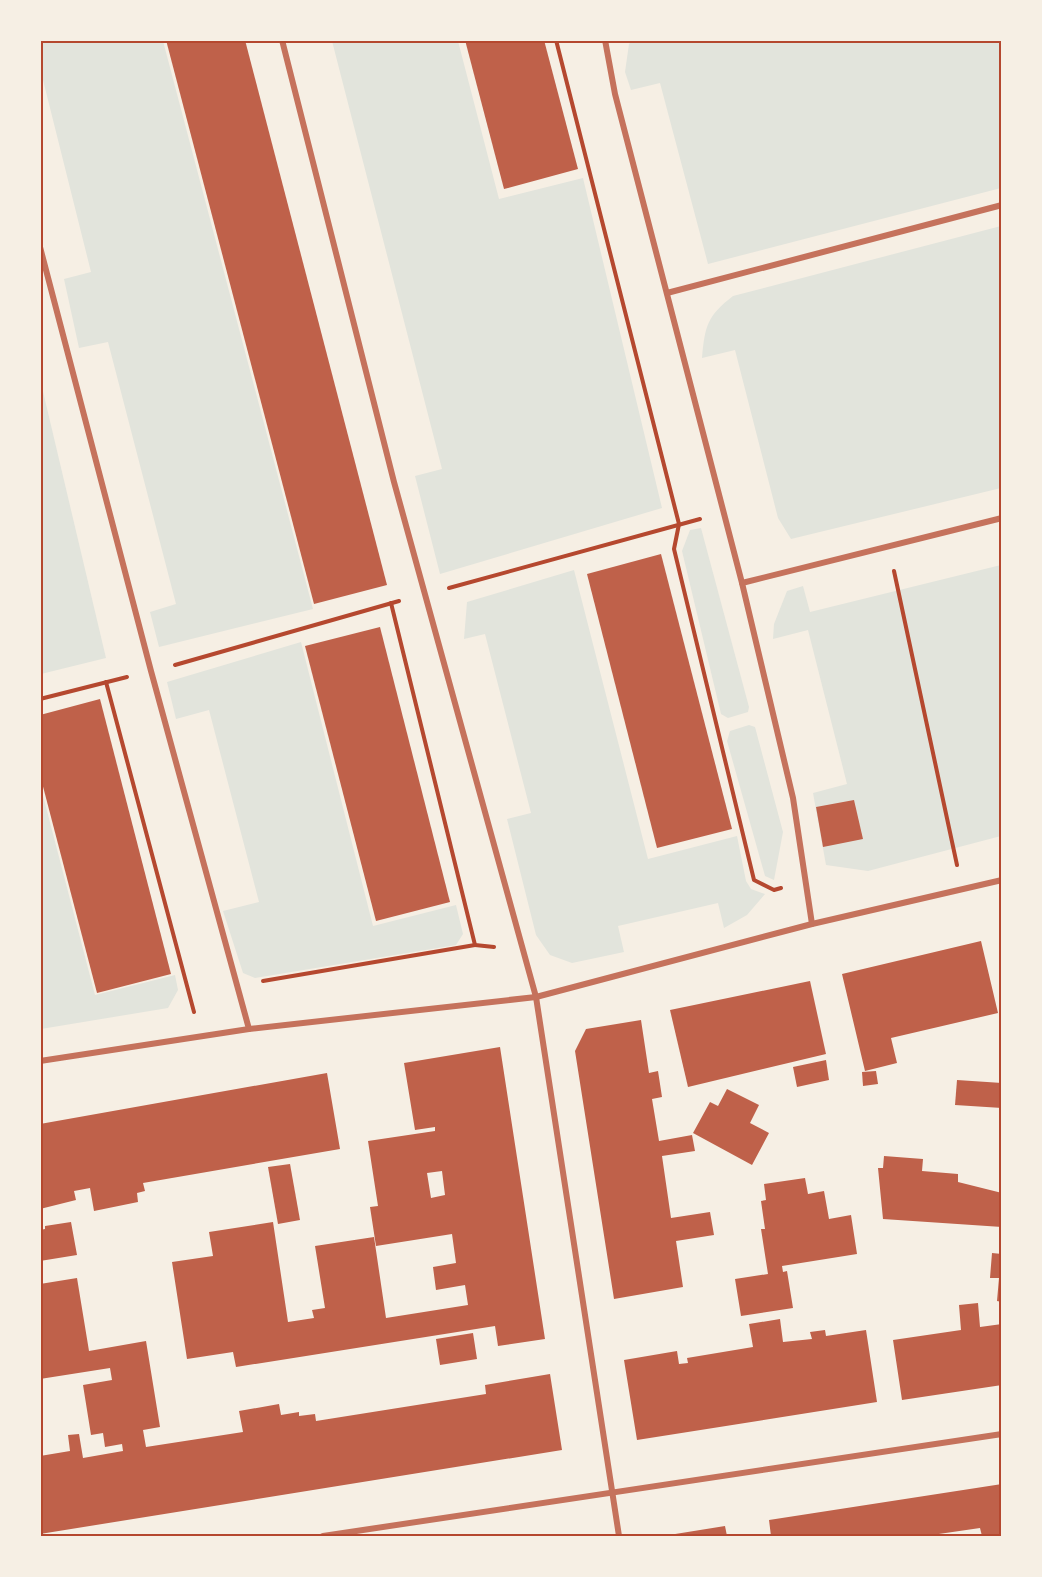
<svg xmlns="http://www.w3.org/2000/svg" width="1042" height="1577" viewBox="0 0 1042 1577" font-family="'PT Sans',sans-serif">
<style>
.green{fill:#e2e4dc}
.building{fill:#bf614a;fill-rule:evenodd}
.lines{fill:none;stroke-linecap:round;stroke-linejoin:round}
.path{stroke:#b5482f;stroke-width:4}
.minor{stroke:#c5725c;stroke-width:6}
.neatline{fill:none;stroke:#b5482f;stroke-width:2}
</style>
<rect width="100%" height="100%" fill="#f6efe4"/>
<g class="green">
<path d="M 633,40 L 1001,41 L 1001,188 L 708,264 L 660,83 L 631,90 L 625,72 L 629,44 Z"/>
<path d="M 40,41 L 163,41 L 313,609 L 159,647 L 150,612 L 176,604 L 108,342 L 79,348 L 64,279 L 91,272 L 41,72 Z"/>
<path d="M 332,41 L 458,41 L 499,199 L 583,178 L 662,508 L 440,574 L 415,476 L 442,469 Z"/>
<path d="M 1001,226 L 1001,488 L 791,539 L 778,518 L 735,350 L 702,358 C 705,326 707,316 733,296 Z"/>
<path d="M 41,383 L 106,658 L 41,674 L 40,674 Z"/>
<path d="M 701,528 L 749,707 L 748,712 L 728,718 L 721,714 L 682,551 L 690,530 Z"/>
<path d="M 1001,565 L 1001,836 L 868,871 L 826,865 L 813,793 L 847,784 L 808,630 L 773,639 L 774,624 L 787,591 L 803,586 L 810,612 Z"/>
<path d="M 574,570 L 648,859 L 737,836 L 746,881 L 751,889 L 765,894 L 747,915 L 724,928 L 718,903 L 618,926 L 624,952 L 572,963 L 550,955 L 536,935 L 507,819 L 531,813 L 485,634 L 464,639 L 467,602 Z"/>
<path d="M 301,642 L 373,926 L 456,905 L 463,934 L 456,945 L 255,978 L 243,973 L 223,911 L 259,902 L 209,710 L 176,719 L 167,682 Z"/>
<path d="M 749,725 L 755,727 L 783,832 L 774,880 L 765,876 L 727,741 L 730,731 Z"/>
<path d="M 41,788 L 95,995 L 175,975 L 178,990 L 168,1008 L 41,1029 Z"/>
</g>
<g class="building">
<path d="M 166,40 L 245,40 L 387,585 L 314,604 Z"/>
<path d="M 465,40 L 544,40 L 578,169 L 504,189 Z"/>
<path d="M 661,554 L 732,829 L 657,848 L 587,574 Z"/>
<path d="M 380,627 L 450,902 L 376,921 L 305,646 Z"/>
<path d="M 100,699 L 171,974 L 97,993 L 40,775 L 40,715 Z"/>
<path d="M 854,800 L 863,839 L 823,847 L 816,807 Z"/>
<path d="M 981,941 L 998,1013 L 891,1038 L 897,1063 L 865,1071 L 842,974 Z"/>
<path d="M 810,981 L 826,1054 L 688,1087 L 670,1010 Z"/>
<path d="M 641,1020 L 649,1073 L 658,1071 L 662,1097 L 652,1099 L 659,1141 L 692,1135 L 695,1151 L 662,1156 L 671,1218 L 710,1212 L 714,1235 L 676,1241 L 683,1287 L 614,1299 L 575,1051 L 586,1029 Z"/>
<path d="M 500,1047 L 545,1339 L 498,1346 L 495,1326 L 236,1367 L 233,1352 L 187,1359 L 172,1262 L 213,1256 L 209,1232 L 273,1222 L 288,1322 L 314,1318 L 312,1310 L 325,1308 L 315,1246 L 374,1237 L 386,1318 L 468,1305 L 465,1285 L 436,1290 L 433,1267 L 456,1263 L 452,1234 L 376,1246 L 370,1207 L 378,1206 L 368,1141 L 435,1131 L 435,1127 L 415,1130 L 404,1063 ZM 442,1171 L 445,1195 L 431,1198 L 427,1173 Z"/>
<path d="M 826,1060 L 829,1080 L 797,1087 L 793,1067 Z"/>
<path d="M 876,1071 L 878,1084 L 863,1086 L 862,1072 Z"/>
<path d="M 327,1073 L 340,1149 L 143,1183 L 145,1191 L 137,1193 L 138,1202 L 94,1211 L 90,1188 L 74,1191 L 76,1200 L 40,1209 L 40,1124 Z"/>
<path d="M 957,1080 L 1002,1083 L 1002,1108 L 955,1105 Z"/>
<path d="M 727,1089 L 759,1105 L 750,1123 L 769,1133 L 752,1165 L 693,1133 L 710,1102 L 718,1106 Z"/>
<path d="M 884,1156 L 923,1159 L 922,1171 L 958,1174 L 958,1182 L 1002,1193 L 1002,1227 L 883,1219 L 878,1168 L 883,1168 Z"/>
<path d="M 290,1164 L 300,1220 L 278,1224 L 268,1167 Z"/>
<path d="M 805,1178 L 808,1194 L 824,1191 L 829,1219 L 851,1215 L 857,1254 L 782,1266 L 783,1272 L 787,1271 L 793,1308 L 741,1316 L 735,1279 L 768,1274 L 761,1229 L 765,1229 L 761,1201 L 766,1200 L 764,1184 Z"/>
<path d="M 71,1222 L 77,1255 L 40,1261 L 40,1230 L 45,1229 L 45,1226 Z"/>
<path d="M 992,1253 L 1002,1254 L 1002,1302 L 997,1301 L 999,1278 L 990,1278 Z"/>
<path d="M 77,1278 L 89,1351 L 146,1341 L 160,1427 L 143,1430 L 146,1447 L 243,1432 L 239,1411 L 279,1404 L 281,1415 L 299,1412 L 299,1416 L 315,1414 L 316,1421 L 486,1394 L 485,1385 L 550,1374 L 562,1450 L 40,1534 L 40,1456 L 70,1451 L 68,1435 L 79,1434 L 83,1458 L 123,1451 L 122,1444 L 105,1447 L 103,1433 L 91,1435 L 83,1385 L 112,1380 L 110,1368 L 40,1379 L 40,1284 Z"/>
<path d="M 978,1303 L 980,1327 L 1002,1324 L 1002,1385 L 902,1400 L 893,1340 L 961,1330 L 959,1305 Z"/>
<path d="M 780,1319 L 783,1342 L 812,1339 L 810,1332 L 825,1330 L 826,1336 L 866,1330 L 877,1402 L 637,1440 L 624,1360 L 677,1351 L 679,1364 L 688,1363 L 687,1358 L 753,1347 L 749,1324 Z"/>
<path d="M 473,1333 L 477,1359 L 440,1365 L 436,1339 Z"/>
<path d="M 1002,1484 L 1002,1536 L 982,1536 L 980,1528 L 925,1536 L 771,1536 L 769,1520 Z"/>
<path d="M 725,1526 L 727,1536 L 669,1536 L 669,1535 Z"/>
</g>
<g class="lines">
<g class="path">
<path d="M 556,40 L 679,524 L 674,549 L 754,880 L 774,890 L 781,888"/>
<path d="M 894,571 L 957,865"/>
<path d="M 449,588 L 700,519"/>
<path d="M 391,603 L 475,945 L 494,947"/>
<path d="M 175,665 L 399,601"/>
<path d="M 106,682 L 194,1012"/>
<path d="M 40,699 L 127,677"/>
<path d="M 263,981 L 475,945"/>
</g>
<g class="minor">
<path d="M 282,40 L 394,482 L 536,997 L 619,1536"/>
<path d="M 605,40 L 615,94 L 742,583 L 793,798 L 812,924"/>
<path d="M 40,247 L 151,671 L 249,1029"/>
<path d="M 667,293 L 1002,205"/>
<path d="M 742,583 L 1002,518"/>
<path d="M 40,1061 L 249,1029 L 536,997 L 812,924 L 1002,880"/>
<path d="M 323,1536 L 1002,1434"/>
</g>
</g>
<rect width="1042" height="1577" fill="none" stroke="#f6efe4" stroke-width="84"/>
<rect x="42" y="42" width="958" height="1493" class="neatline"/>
</svg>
